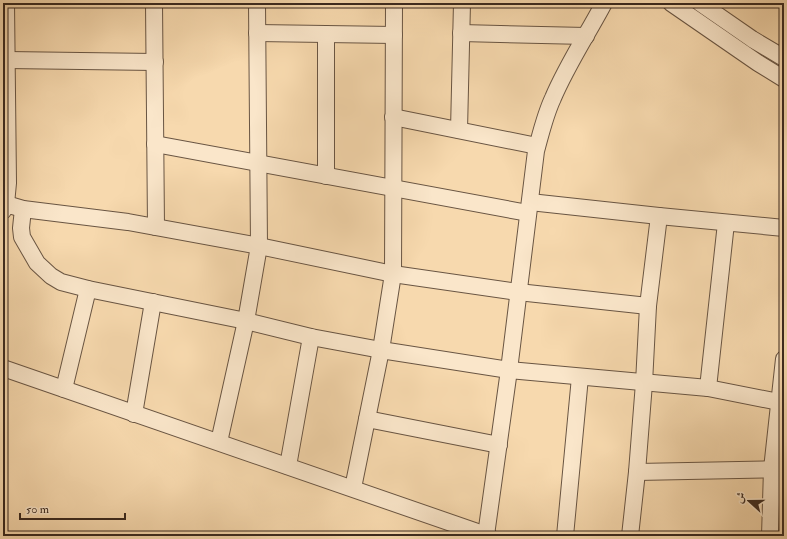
<svg xmlns="http://www.w3.org/2000/svg" width="787" height="539" viewBox="0 0 787 539" font-family="'IM FELL Double Pica',Amiri,serif">
<style>
.lines{fill:none;stroke-linecap:round;stroke-linejoin:round}
.minor-casing{stroke:#695543;stroke-width:18}
.minor{stroke:#fae6ca;stroke-width:16}
</style>
<rect width="100%" height="100%" fill="#f7d9ae"/>
<filter id="stains"><feTurbulence type="fractalNoise" baseFrequency=".005" numOctaves="4"/><feColorMatrix values="0 0 0 0 .2 0 0 0 0 .09 0 0 0 0 .02 0 0 0 .5 -.17"/></filter>
<radialGradient id="worn" r=".72"><stop offset=".6" stop-color="#630" stop-opacity="0"/><stop offset="1" stop-color="#630" stop-opacity=".3"/></radialGradient>
<g class="lines">
<g class="minor-casing">
<g id="minor">
<path d="M 154,3 L 156,227"/>
<path d="M 671,3 L 758,63 L 784,79"/>
<path d="M 700,3 L 752,39 L 784,58"/>
<path d="M 257,33 L 394,35"/>
<path d="M 461,33 L 586,36"/>
<path d="M 326,34 L 326,176"/>
<path d="M 7,60 L 155,62"/>
<path d="M 393,117 L 537,146"/>
<path d="M 459,130 L 462,3"/>
<path d="M 155,144 L 528,213"/>
<path d="M 530,202 L 659,216 L 784,228"/>
<path d="M 6,204 L 8,183 L 6,3"/>
<path d="M 23,209 L 21,228 L 22,237 L 37,263 L 51,276 L 61,282 L 88,289 L 246,321 L 311,337 L 381,350 L 509,370 L 708,388 L 784,403"/>
<path d="M 3,211 L 6,204 L 23,209 L 128,222 L 259,246 L 393,274 L 518,292 L 648,306"/>
<path d="M 3,368 C 165,424 327,480 489,536"/>
<path d="M 708,388 L 726,223"/>
<path d="M 64,389 L 88,289"/>
<path d="M 134,414 L 153,302"/>
<path d="M 367,419 L 499,445"/>
<path d="M 219,442 L 246,321 L 259,246 L 257,3"/>
<path d="M 288,466 L 311,337"/>
<path d="M 637,472 L 784,469"/>
<path d="M 353,488 L 381,350 L 393,274 L 394,3"/>
<path d="M 486,535 L 509,370 L 536,151 C 541,133 545,115 553,98 C 567,65 587,35 604,3"/>
<path d="M 565,536 L 580,377"/>
<path d="M 630,536 L 637,472 L 644,383 L 648,306 L 659,216"/>
<path d="M 770,536 L 772,469 L 784,359"/>
</g>
</g>
<use href="#minor" class="minor"/>
</g>
<rect width="787" height="539" fill="none" stroke="#f7d9ae" stroke-width="16"/>
<rect x="4" y="4" width="779" height="531" fill="none" stroke="#3a291f" stroke-width="2"/>
<rect x="8" y="8" width="771" height="523" fill="none" stroke="#3a291f"/>
<g transform="translate(749 501) rotate(291)" stroke="#fae6ca" stroke-width="3" paint-order="stroke">
<path d="M0-3L7 15L0 10L-7 15Z" fill="#3a291f"/>
<text y="-6" font-size="11" font-weight="bold" text-anchor="middle" fill="#3a291f">ش</text>
</g>
<path d="M20 513v6h105v-6" fill="none" stroke="#3a291f" stroke-width="2"/>
<text x="26" y="513" font-size="12" fill="#3a291f" stroke="#fae6ca" stroke-width="3" paint-order="stroke">50 m</text>
<rect width="100%" height="100%" filter="url(#stains)"/>
<rect width="100%" height="100%" fill="url(#worn)"/>
</svg>
